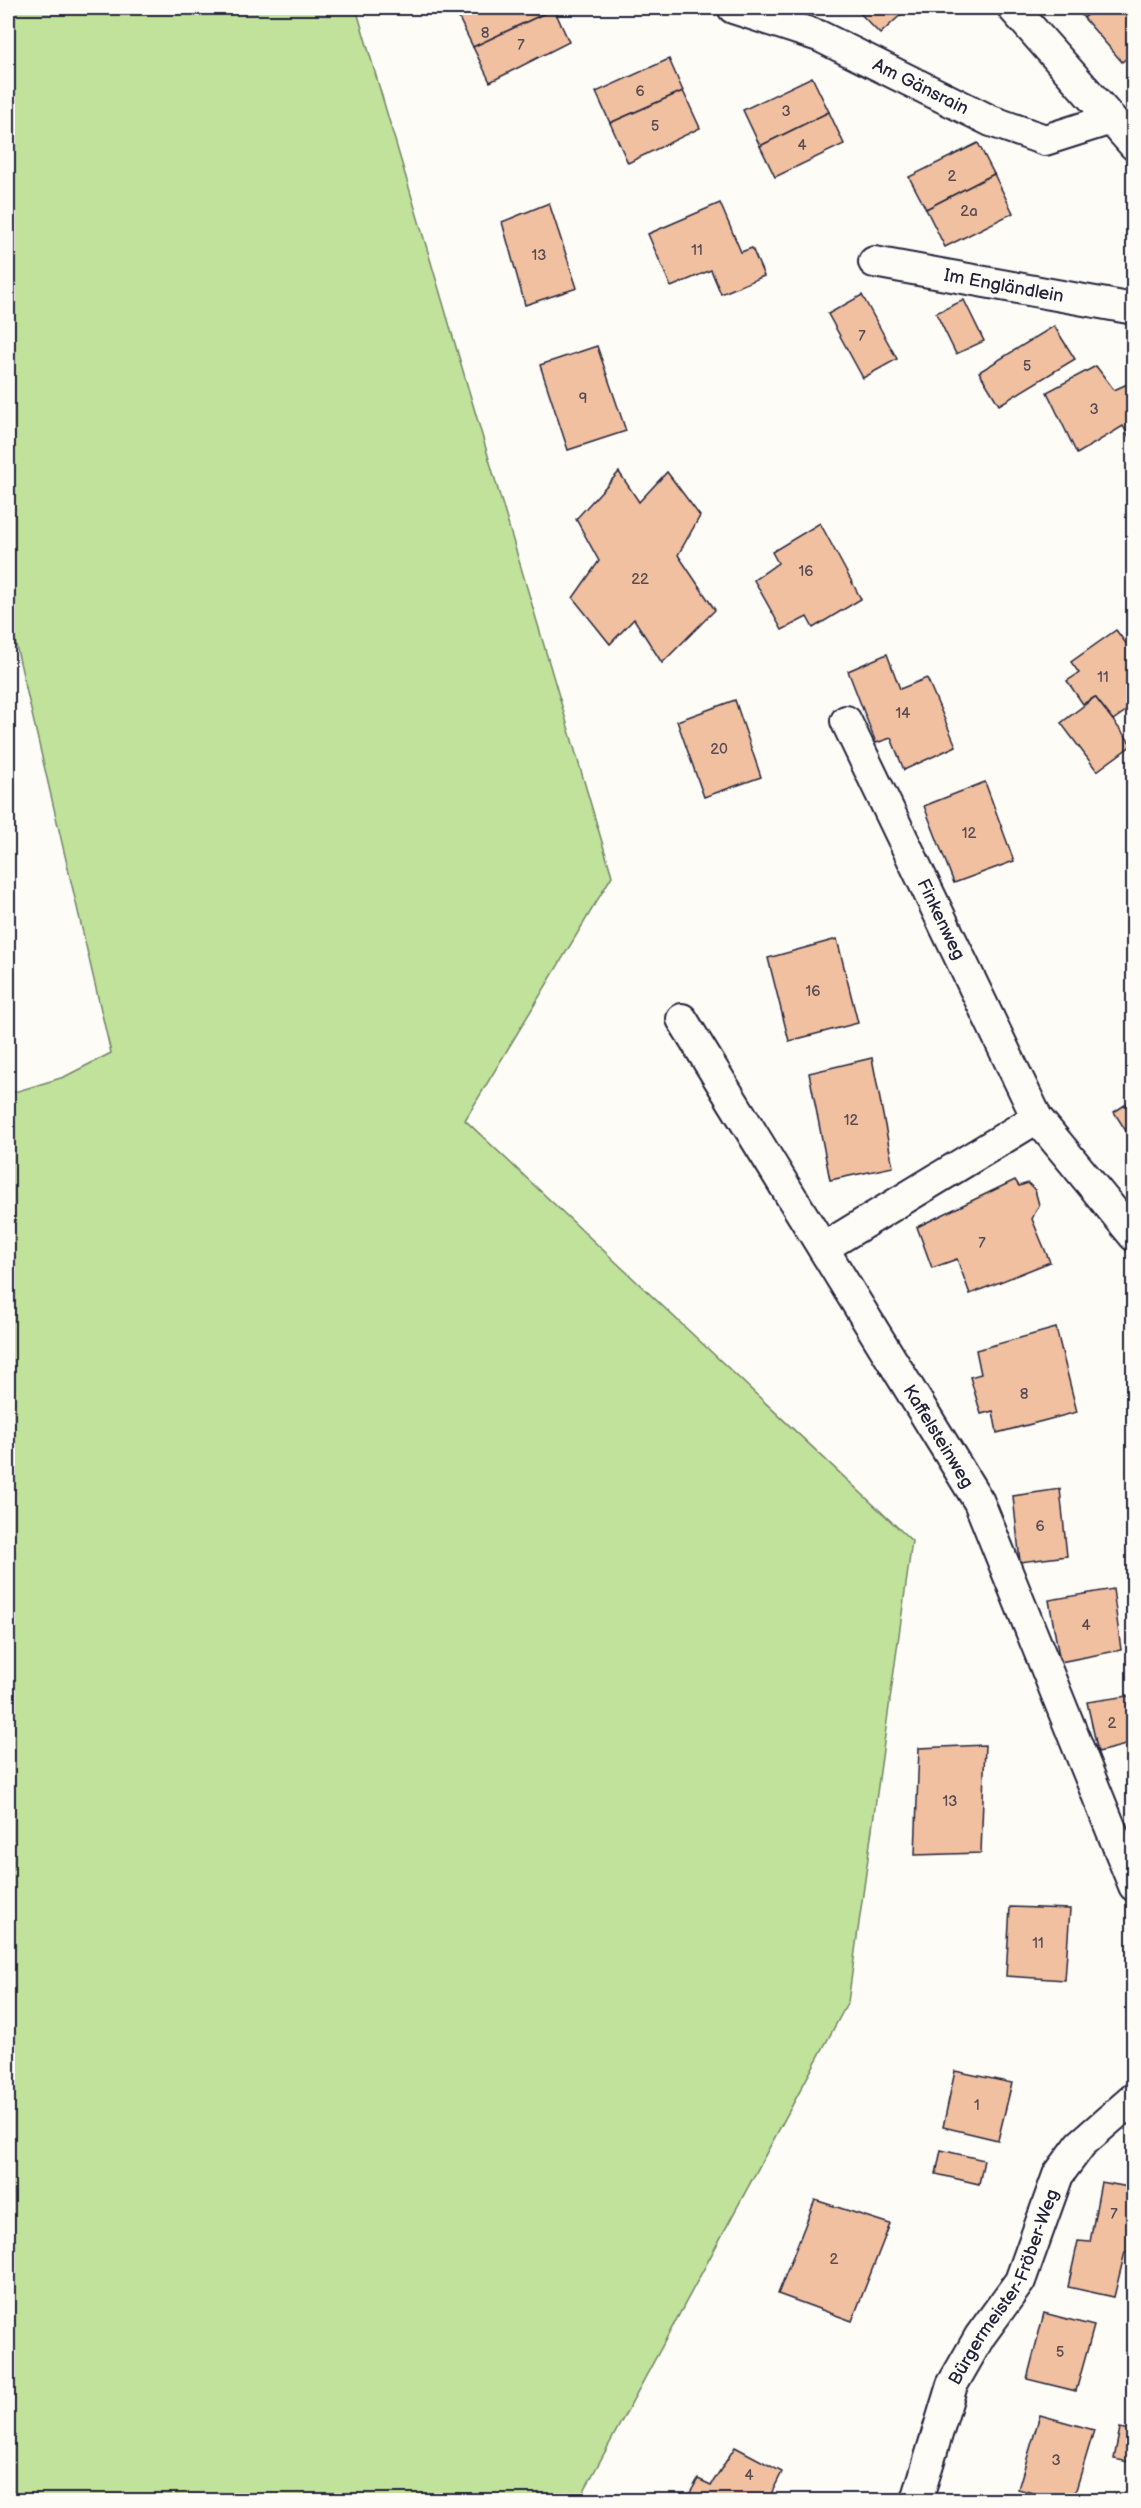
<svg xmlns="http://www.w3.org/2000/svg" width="1141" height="2508" viewBox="0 0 1141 2508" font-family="'Balsamiq Sans',sans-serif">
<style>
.green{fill:#c1e29a;stroke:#72826a;stroke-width:1.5}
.building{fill:#f0c0a0;stroke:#22223b;stroke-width:1.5}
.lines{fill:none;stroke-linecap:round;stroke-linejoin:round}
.minor-casing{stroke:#22223b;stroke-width:34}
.minor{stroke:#fdfcf7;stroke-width:30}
.labels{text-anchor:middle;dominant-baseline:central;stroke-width:6;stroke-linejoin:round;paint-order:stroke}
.number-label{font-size:15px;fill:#564a54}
.street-label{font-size:18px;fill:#22223b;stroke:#fdfcf7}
</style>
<rect width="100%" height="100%" fill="#fdfcf7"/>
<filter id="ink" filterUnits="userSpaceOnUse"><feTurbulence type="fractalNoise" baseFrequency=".0167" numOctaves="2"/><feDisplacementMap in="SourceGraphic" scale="12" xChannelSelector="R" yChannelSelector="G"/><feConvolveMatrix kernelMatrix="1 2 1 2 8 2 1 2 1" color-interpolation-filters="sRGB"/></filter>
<g filter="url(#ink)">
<path class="green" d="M 8,8 L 356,8 L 612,876 L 465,1120 L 912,1541 L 848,2002 L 579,2500 L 8,2500 L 8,1094 L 64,1077 L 111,1053 L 8,611 L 8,343 L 10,288 L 8,276 Z"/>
<g class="building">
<path d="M 481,8 L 553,8 L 554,9 L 473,47 L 459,18 Z"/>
<path d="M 855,8 L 908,8 L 880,34 Z"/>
<path d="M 1075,8 L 1095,8 L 1084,18 Z"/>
<path d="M 1096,8 L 1134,8 L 1134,52 L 1122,62 L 1084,18 Z"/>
<path d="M 554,9 L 569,42 L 490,82 L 473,47 Z"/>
<path d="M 669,59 L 683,91 L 610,123 L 596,92 Z"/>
<path d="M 812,77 L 829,112 L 760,146 L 743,110 Z"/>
<path d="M 683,91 L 700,128 L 628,163 L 610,123 Z"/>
<path d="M 829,112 L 844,144 L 775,177 L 760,146 Z"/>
<path d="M 978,143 L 994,174 L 926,209 L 909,177 Z"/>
<path d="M 994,174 L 1013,213 L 945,247 L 926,209 Z"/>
<path d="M 549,203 L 577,288 L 525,305 L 502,222 Z"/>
<path d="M 720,203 L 741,252 L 752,248 L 764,276 L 721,294 L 711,270 L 671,287 L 648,234 Z"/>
<path d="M 862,295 L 897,359 L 863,378 L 828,314 Z"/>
<path d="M 964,300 L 984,341 L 956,354 L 936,313 Z"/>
<path d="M 1054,326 L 1075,359 L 999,405 L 979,372 Z"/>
<path d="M 597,346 L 626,431 L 568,450 L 540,365 Z"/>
<path d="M 1096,366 L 1114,390 L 1134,381 L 1134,446 L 1123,426 L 1077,454 L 1047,392 Z"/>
<path d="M 619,472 L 639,502 L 667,472 L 700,516 L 678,555 L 715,610 L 662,663 L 634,619 L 610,644 L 573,598 L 599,561 L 576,519 Z"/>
<path d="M 820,523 L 861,599 L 813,628 L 807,617 L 782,630 L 754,580 L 778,563 L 772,552 Z"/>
<path d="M 1116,630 L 1134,654 L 1134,705 L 1113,720 L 1095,697 L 1083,704 L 1067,681 L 1079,673 L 1071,662 Z"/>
<path d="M 887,654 L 900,689 L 927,678 L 956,746 L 904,770 L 891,738 L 876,743 L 848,671 Z"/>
<path d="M 1095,697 L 1132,745 L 1097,771 L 1061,723 Z"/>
<path d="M 735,700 L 761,777 L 704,797 L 677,721 Z"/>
<path d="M 985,782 L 1014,861 L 954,883 L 924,806 Z"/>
<path d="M 837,939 L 858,1023 L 789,1041 L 768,958 Z"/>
<path d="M 872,1058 L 893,1167 L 830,1180 L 809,1073 Z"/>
<path d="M 1134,1099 L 1134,1144 L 1114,1112 Z"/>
<path d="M 1015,1180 L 1019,1186 L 1028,1183 L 1035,1190 L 1039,1205 L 1032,1219 L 1050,1262 L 970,1294 L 957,1259 L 932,1268 L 917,1227 Z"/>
<path d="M 1056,1328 L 1077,1412 L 997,1433 L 993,1411 L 981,1414 L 970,1377 L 981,1374 L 976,1350 Z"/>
<path d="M 1060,1489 L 1067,1556 L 1020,1562 L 1013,1496 Z"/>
<path d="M 1113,1589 L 1121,1650 L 1060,1662 L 1049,1600 Z"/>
<path d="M 1134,1695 L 1134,1743 L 1098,1752 L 1087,1702 Z"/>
<path d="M 985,1745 L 981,1853 L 915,1855 L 919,1748 Z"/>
<path d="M 1010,1907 L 1070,1909 L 1065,1980 L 1006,1976 Z"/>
<path d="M 955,2071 L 1012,2083 L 998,2140 L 943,2127 Z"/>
<path d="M 941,2150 L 984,2160 L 979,2184 L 936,2174 Z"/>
<path d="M 1101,2182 L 1134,2188 L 1134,2254 L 1125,2252 L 1114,2297 L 1068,2287 L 1078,2241 L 1090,2242 Z"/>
<path d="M 815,2200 L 890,2224 L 852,2321 L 778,2294 Z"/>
<path d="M 1044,2313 L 1094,2326 L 1076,2391 L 1027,2379 Z"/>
<path d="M 1040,2415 L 1094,2430 L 1073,2500 L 1059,2500 L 1018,2489 Z"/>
<path d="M 1120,2428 L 1134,2431 L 1134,2463 L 1114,2459 Z"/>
<path d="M 735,2447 L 782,2472 L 768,2500 L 686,2500 L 698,2479 L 711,2485 Z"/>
</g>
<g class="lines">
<g class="minor-casing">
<g id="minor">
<path id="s1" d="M 733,8 L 819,36 L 991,121 L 1045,140 L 1111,119"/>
<path d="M 1013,8 L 1134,145"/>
<path id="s2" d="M 874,262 L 1134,309"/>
<path id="s3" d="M 846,721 L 1037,1118 L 1134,1236"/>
<path id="s4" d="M 682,1019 L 979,1502 L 1134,1886"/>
<path d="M 823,1248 L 1037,1118"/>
<path id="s5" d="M 917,2500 L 952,2385 L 980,2336 L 1020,2281 L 1058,2175 L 1081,2144 L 1134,2098"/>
</g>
</g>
<use href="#minor" class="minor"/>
</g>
</g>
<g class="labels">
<g class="number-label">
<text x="485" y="33">8</text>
<text x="521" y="45">7</text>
<text x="640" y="91">6</text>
<text x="786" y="111">3</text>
<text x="655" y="126">5</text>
<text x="802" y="145">4</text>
<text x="952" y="176">2</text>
<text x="969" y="211">2a</text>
<text x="697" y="250">11</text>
<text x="539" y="255">13</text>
<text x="862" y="336">7</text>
<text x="1027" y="366">5</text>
<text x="583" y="398">9</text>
<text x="1094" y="409">3</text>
<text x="806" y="571">16</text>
<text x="640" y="579">22</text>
<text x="1103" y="677">11</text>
<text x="903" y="713">14</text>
<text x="719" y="749">20</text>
<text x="969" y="833">12</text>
<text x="813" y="991">16</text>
<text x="851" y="1120">12</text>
<text x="982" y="1243">7</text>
<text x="1024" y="1394">8</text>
<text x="1040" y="1526">6</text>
<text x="1086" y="1625">4</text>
<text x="1112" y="1723">2</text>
<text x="950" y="1801">13</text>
<text x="1038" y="1943">11</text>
<text x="977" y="2105">1</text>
<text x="1114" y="2214">7</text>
<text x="834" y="2259">2</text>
<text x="1060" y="2352">5</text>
<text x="1056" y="2460">3</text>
<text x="749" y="2475">4</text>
</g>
<g class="street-label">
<text stroke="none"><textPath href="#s1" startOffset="204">Am Gänsrain</textPath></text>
<text stroke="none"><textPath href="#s2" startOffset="132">Im Engländlein</textPath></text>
<text stroke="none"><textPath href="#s3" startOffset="220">Finkenweg</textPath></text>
<text stroke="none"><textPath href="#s4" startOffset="490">Kaffelsteinweg</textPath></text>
<text stroke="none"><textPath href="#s5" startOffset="232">Bürgermeister-Fröber-Weg</textPath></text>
</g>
</g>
<rect width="1141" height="2508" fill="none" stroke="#fdfcf7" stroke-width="30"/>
<rect x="15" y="15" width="1111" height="2478" fill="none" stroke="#22223b" stroke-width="2" filter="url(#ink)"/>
</svg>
